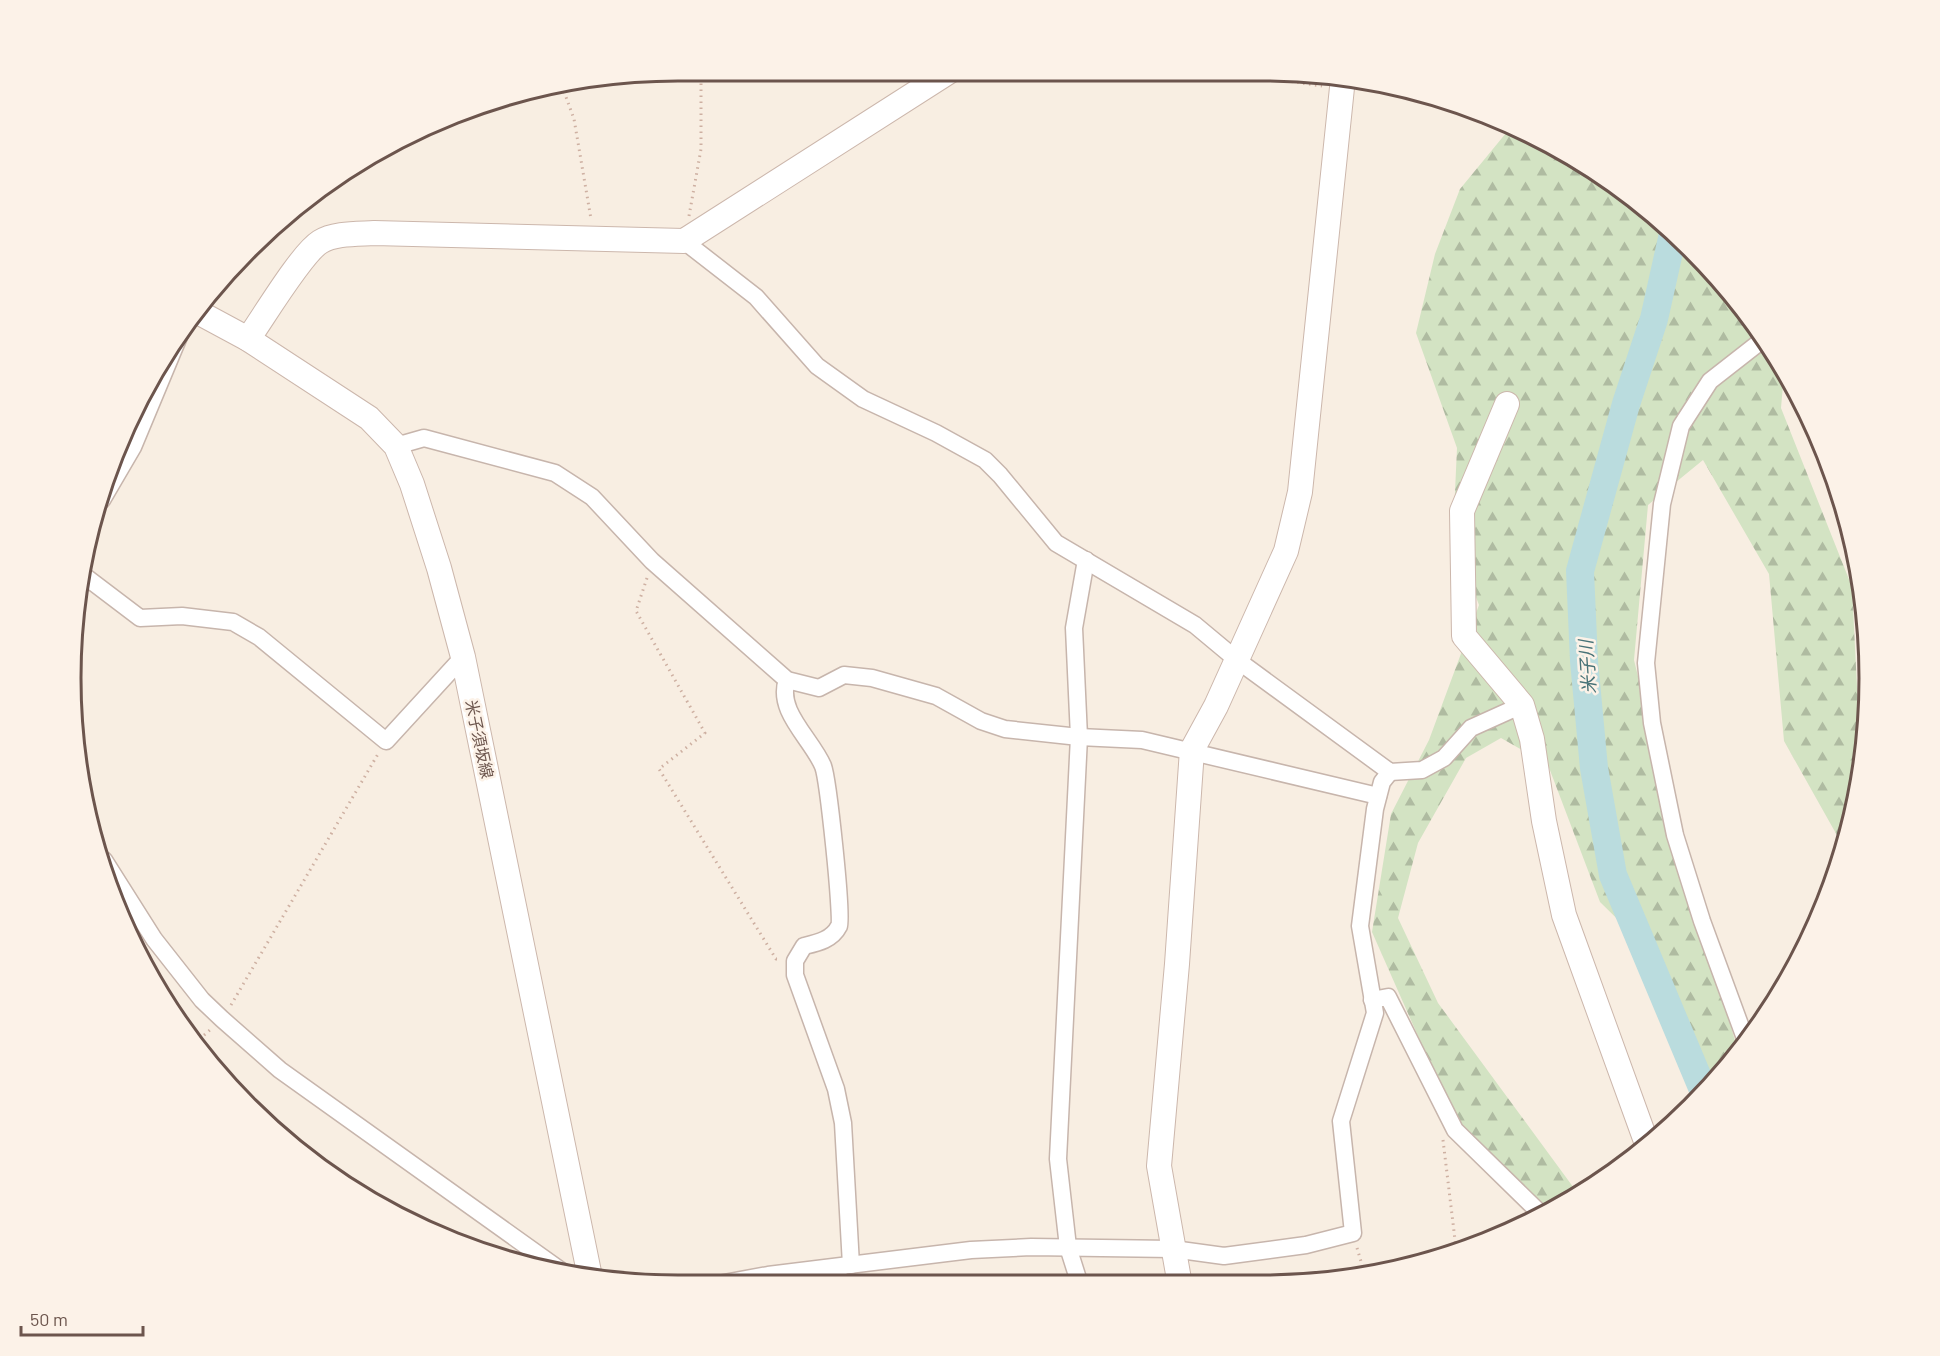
<svg xmlns="http://www.w3.org/2000/svg" width="1940" height="1356" viewBox="0 0 1940 1356" font-family="Barlow,'Noto Sans JP',sans-serif">
<style>
.forest{fill:url(#forest-firs)}
.lines{fill:none;stroke-linecap:round;stroke-linejoin:round}
.river{stroke:#badcde;stroke-width:28}
.street-casing{stroke:#c7b5ac;stroke-width:19}
.secondary-casing{stroke:#ccb7ac;stroke-width:26}
.path{stroke:#ceb0a2;stroke-width:3;stroke-dasharray:1.5 4.5;stroke-linecap:butt}
.street{stroke:#fff;stroke-width:16}
.secondary{stroke:#fff;stroke-width:24}
.labels{text-anchor:middle;dominant-baseline:central;stroke-width:5;stroke-linejoin:round;paint-order:stroke}
.street-label{font-size:16px;fill:#6c554d;stroke:#fcf2e8}
.water-label{font-size:18px;font-style:italic;fill:#477277;stroke:#fcf2e8}
.rim{fill:none;stroke:#6c554d;stroke-width:3}
</style>
<defs>
<pattern id="forest-firs" width="22" height="20" patternUnits="userSpaceOnUse" patternTransform="scale(1.5)"><rect width="22" height="20" fill="#d3e3c3"/><path d="M5 1l3.5 6h-7zM16 11l3.5 6h-7z" fill="#afbba1"/></pattern>
</defs>
<rect width="100%" height="100%" fill="#f8eee2"/>
<path class="forest" d="M 1511,127 L 1565,152 L 1692,249 L 1767,341 L 1784,373 L 1781,408 L 1852,587 L 1861,767 L 1858,797 L 1843,846 L 1784,741 L 1769,574 L 1703,460 L 1648,505 L 1634,660 L 1682,857 L 1738,1051 L 1708,1087 L 1664,965 L 1600,902 L 1548,765 L 1501,738 L 1466,758 L 1418,843 L 1398,918 L 1438,1003 L 1579,1195 L 1549,1212 L 1456,1122 L 1372,932 L 1391,814 L 1429,740 L 1479,605 L 1453,536 L 1457,448 L 1416,333 L 1435,254 L 1460,189 Z"/>
<g class="lines">
<path class="river" d="M 1673,234 L 1654,319 L 1626,404 L 1580,571 L 1584,661 L 1594,768 L 1613,875 L 1704,1092"/>
<g class="street-casing">
<g id="street">
<path d="M 684,241 L 756,297 L 817,366 L 863,399 L 936,433 L 985,460 L 1000,475 L 1056,543 L 1195,625 L 1237,660 L 1390,772 L 1422,770 L 1444,758 L 1471,728 L 1522,705"/>
<path d="M 396,446 L 424,438 L 555,473 L 592,497 L 652,561 L 787,680 L 819,688 L 844,675 L 872,678 L 936,696 L 981,721 L 1005,729 L 1079,737 L 1142,740 L 1378,796"/>
<path d="M 102,500 L 133,447 L 183,327"/>
<path d="M 82,574 L 140,618 L 182,616 L 233,622 L 259,637 L 386,741 L 463,657"/>
<path d="M 787,680 C 776,711 811,738 823,766 C 828,779 843,917 839,926 C 832,940 817,943 804,946 L 795,961 L 795,975 L 836,1089 L 843,1123 L 851,1265"/>
<path d="M 104,860 L 154,939 L 202,1000 L 222,1019 L 280,1070 L 567,1275"/>
<path d="M 1372,1000 L 1388,997 L 1455,1130 L 1543,1216"/>
<path d="M 1746,1041 L 1702,921 L 1675,835 L 1652,723 L 1646,663 L 1662,504 L 1681,426 L 1710,381 L 1765,338"/>
<path d="M 837,1268 L 841,1285"/>
<path d="M 713,1285 L 768,1275 L 971,1250 L 1031,1247 L 1173,1249 L 1224,1256 L 1306,1245 L 1353,1233 L 1341,1121 L 1375,1013 L 1360,926 L 1375,809 L 1382,782 L 1390,772"/>
<path d="M 1080,1285 L 1068,1247 L 1058,1159 L 1079,737 L 1074,628 L 1086,560"/>
</g>
</g>
<g class="secondary-casing">
<g id="secondary">
<path d="M 196,311 L 248,339 L 369,418 L 396,446 L 412,484 L 439,568 L 463,657 L 590,1277"/>
<path d="M 248,339 C 263,318 301,254 320,242 C 334,233 358,234 374,233 L 684,241 L 950,71"/>
<path d="M 1507,404 L 1462,511 L 1464,636 L 1522,705 L 1532,739 L 1544,821 L 1564,915 L 1647,1144"/>
<path d="M 1180,1285 L 1159,1166 L 1177,964 L 1192,750 L 1216,706 L 1286,551 L 1300,492 L 1343,78"/>
</g>
</g>
<g class="path">
<path d="M 1220,71 L 1322,86"/>
<path d="M 562,86 L 574,119 L 591,219"/>
<path d="M 689,216 L 701,149 L 701,71"/>
<path d="M 647,578 L 636,611 L 705,733 L 659,769 L 776,959 L 781,959"/>
<path d="M 231,1005 L 378,754"/>
<path d="M 195,1043 L 210,1030"/>
<path d="M 1443,1140 L 1456,1248"/>
<path d="M 1357,1248 L 1365,1275"/>
</g>
<use href="#street" class="street"/>
<use href="#secondary" class="secondary"/>
</g>
<g class="labels">
<g class="street-label">
<text transform="translate(480 739) rotate(78)">米子須坂線</text>
</g>
<g class="water-label">
<text transform="translate(1587 667) rotate(-94)">米子川</text>
</g>
</g>
<path d="M0 0H1940V1356H0ZM678 81H1262A597 597 0 0 1 1859 678V678A597 597 0 0 1 1262 1275H678A597 597 0 0 1 81 678V678A597 597 0 0 1 678 81Z" fill="#fcf2e8" fill-rule="evenodd"/>
<path class="rim" d="M678 81H1262A597 597 0 0 1 1859 678V678A597 597 0 0 1 1262 1275H678A597 597 0 0 1 81 678V678A597 597 0 0 1 678 81Z"/>
<path d="M21 1326v9h122v-9" fill="none" stroke="#6c554d" stroke-width="3"/>
<text x="30" y="1326" font-size="18" fill="#6c554d" stroke="#fcf2e8" stroke-width="4.5" paint-order="stroke">50 m</text>
</svg>
